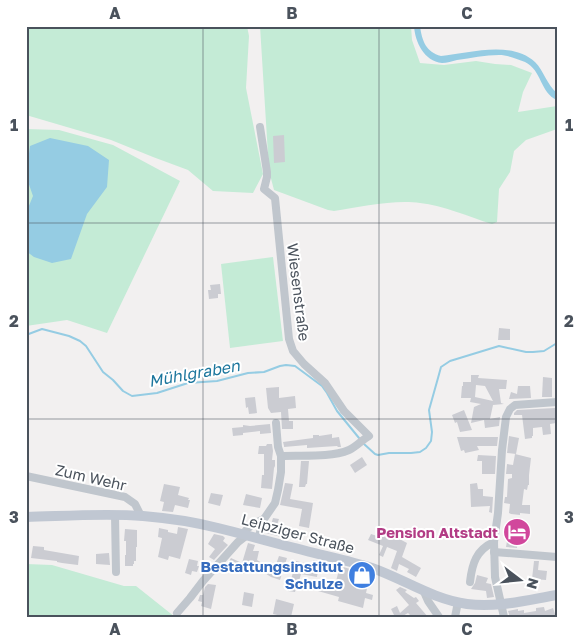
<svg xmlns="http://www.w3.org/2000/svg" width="583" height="643" viewBox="0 0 583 643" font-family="'Golos Text',sans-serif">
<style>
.green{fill:#c4ebd6}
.water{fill:#95cce3}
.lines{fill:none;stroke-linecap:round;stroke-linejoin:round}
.stream{stroke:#95cce3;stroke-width:2}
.building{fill:#cbccd2;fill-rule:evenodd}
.street{stroke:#c0c6cd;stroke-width:8}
.secondary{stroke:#c0c7d2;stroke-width:10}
.grid{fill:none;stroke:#4a525c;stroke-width:1;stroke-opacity:0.55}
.labels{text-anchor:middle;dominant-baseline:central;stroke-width:4;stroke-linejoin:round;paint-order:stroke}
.street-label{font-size:15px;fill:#4a525c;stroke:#fff}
.hotel-label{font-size:15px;font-weight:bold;fill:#b23c85;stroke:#fff;text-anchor:end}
.shop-label{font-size:15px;font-weight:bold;fill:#366cbe;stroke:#fff;text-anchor:end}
.water-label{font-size:16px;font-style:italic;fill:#1c769d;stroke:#fff}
.neatline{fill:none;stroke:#4a525c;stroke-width:2}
.grid-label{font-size:16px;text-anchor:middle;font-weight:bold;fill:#4a525c}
</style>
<rect width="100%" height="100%" fill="#f2f0f0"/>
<g class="green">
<path d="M 26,26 L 247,26 L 249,36 L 246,88 L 263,174 L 253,193 L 213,191 L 188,170 L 153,157 L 111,140 L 26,115 Z"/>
<path d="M 260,26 L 411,26 L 412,40 L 420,63 L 444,65 L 476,61 L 495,64 L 511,65 L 532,73 L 523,92 L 518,112 L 557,106 L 557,129 L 526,140 L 514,151 L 510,172 L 499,189 L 497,222 L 492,224 C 469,217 443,205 420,203 C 396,199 359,207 334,211 L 328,210 L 274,190 L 269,171 Z"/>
<path d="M 26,129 L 59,130 L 113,145 L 180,181 L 107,333 L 67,320 L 26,326 Z"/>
<path d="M 273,257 L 283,341 L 230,348 L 221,264 Z"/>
<path d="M 26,564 L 52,565 L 124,586 L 136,586 L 175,617 L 26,617 Z"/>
</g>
<g class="water">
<path d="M 414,26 L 420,26 C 422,41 426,52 441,56 C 469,53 511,40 535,62 C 544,71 547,85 557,93 L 557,100 C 540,93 542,70 525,62 C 517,59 508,55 499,55 C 485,55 471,58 457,60 C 452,61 447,63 442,63 C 424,61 415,42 414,26 Z"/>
<path d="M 50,138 L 88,146 L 109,160 L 107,187 L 87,214 L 71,259 L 52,263 L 34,257 L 26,251 L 26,213 L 33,196 L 26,176 L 30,146 Z"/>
</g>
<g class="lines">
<g class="stream">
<path d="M 26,335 L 42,329 L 69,336 L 80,341 L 86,346 L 103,372 L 113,380 L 123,391 L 132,396 L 157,393 L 188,383 L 217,381 L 248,373 L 264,372 L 280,366 L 286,365 L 295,366 L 322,386 L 327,393 L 337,411 L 359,438"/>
<path d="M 364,444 L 375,454 L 378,455 L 389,453 L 411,453 L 420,452 L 426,448 L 431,441 L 432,432 L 429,410 L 438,378 L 441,367 L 450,361 L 499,346 L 526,352 L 533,352 L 544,351 L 557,343"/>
</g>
</g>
<g class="building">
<path d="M 284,135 L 285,162 L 274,163 L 273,136 Z"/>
<path d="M 220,284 L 221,294 L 218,294 L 218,298 L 209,299 L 208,290 L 211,290 L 210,285 Z"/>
<path d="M 499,328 L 510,329 L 510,340 L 498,340 Z"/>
<path d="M 471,375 L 479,375 L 478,378 L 507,380 L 506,389 L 499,389 L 501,403 L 504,404 L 493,405 L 490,419 L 500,417 L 499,426 L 485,428 L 484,420 L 471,423 L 474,407 L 481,404 L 470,402 L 471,398 L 461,398 L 462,386 L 463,386 L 463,382 L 471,382 ZM 476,385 L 485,386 L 493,401 L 475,397 Z"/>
<path d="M 543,377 L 552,378 L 552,397 L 542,397 Z"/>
<path d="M 518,386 L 530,386 L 531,398 L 509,399 L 511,392 L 517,394 Z"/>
<path d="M 279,387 L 279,398 L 295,396 L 296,408 L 288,409 L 289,421 L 293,421 L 293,429 L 282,429 L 281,412 L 271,413 L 268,408 L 266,388 Z"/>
<path d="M 255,397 L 257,413 L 249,414 L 248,407 L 246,408 L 245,398 Z"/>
<path d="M 555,408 L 556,423 L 550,424 L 551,434 L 543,435 L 542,427 L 533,428 L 533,436 L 532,436 L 532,438 L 525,439 L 522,415 L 514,415 L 514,413 L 517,410 Z"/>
<path d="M 464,410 L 472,430 L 460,432 L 457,422 L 455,423 L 452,415 Z"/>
<path d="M 270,424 L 271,433 L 260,434 L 260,431 L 243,433 L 243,435 L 233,436 L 232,428 L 243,427 L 243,425 L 250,426 Z"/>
<path d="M 332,434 L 332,438 L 339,437 L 341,447 L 338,447 L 337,446 L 307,448 L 307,445 L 284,447 L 284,446 L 283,442 L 313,438 L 313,435 L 319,435 L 319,436 Z"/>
<path d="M 509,436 L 519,438 L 516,454 L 507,453 Z"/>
<path d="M 457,437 L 498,437 L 497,446 L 477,446 L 479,450 L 465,453 L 464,450 L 461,451 Z"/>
<path d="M 267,444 L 272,444 L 273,451 L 272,460 L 275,460 L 275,466 L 274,468 L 272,489 L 261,488 L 262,475 L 264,475 L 264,454 L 258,454 L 259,446 L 266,446 Z"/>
<path d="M 515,454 L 531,458 L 529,475 L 529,485 L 528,485 L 527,490 L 524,489 L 522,505 L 530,505 L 530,514 L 520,513 L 520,515 L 511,514 L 509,513 L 510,504 L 504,503 L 505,497 L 507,497 L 508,479 L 512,478 L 512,474 L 506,474 L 507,464 L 513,465 Z"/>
<path d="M 478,455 L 496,456 L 495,474 L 482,474 L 482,461 L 477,461 Z"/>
<path d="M 362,457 L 367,465 L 355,473 L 350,465 Z"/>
<path d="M 301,461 L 309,461 L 307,484 L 306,484 L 305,487 L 299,487 Z"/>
<path d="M 285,483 L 293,484 L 290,499 L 313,503 L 309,528 L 299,526 L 302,509 L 280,505 Z"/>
<path d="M 477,483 L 478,489 L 483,489 L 483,496 L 493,497 L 492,513 L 489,512 L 490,506 L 471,507 L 470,484 Z"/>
<path d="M 164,484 L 180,487 L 178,495 L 189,498 L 188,500 L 190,500 L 188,508 L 175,505 L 173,512 L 162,511 L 164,502 L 160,501 Z"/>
<path d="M 211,493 L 223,495 L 220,506 L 208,503 Z"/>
<path d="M 246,494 L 262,498 L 260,508 L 243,505 Z"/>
<path d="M 273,518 L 279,519 L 275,531 L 295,530 L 293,538 L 285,538 L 266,533 L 268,524 L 271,525 Z"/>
<path d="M 511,523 L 519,523 L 519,526 L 525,527 L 524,538 L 518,537 L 517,548 L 506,547 L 507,541 L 509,541 Z"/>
<path d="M 178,527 L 188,529 L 180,559 L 169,556 L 168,560 L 158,557 L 162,538 L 158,537 L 159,528 L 168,530 L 168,532 L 177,534 Z"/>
<path d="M 125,529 L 137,530 L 137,547 L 136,547 L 136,561 L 134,561 L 134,564 L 133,564 L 133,566 L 125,566 L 125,555 L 126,555 L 126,541 L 124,541 Z"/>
<path d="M 383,533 L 391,536 L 392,535 L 407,543 L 402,557 L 421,568 L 416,577 L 407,572 L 409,569 L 399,564 L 397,571 L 391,568 L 397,551 L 387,547 L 383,557 L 379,555 L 383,546 L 368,540 L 371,534 L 377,536 L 378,534 L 382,535 Z"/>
<path d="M 214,534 L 223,536 L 225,538 L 223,541 L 228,545 L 214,560 L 209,557 L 215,549 L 208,544 Z"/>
<path d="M 248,543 L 255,545 L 253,551 L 259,551 L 257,560 L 274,570 L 279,556 L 287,558 L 280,580 L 271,577 L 260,570 L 262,565 L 249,563 L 244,574 L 227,565 L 231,558 L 242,563 Z"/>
<path d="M 33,546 L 44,547 L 44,550 L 79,556 L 78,565 L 62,563 L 57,562 L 57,561 L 31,558 Z"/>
<path d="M 109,553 L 110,565 L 96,564 L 96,554 Z"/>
<path d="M 189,559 L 198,561 L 197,566 L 199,566 L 197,572 L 192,571 L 191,575 L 185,573 Z"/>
<path d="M 313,560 L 331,564 L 329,570 L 318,570 L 317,577 L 301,574 L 299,581 L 298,581 L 295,592 L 288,591 L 296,561 L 312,565 Z"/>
<path d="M 534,561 L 539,561 L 538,570 L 547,571 L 546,580 L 532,579 Z"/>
<path d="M 340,566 L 370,575 L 366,593 L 373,595 L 372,600 L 365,598 L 363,608 L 338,601 L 339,597 L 318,591 L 321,581 L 335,585 Z"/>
<path d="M 477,575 L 488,578 L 486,583 L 491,584 L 494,597 L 487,598 L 486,591 L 471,589 L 475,583 Z"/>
<path d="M 208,584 L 216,585 L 211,609 L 201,606 L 202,602 L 198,601 L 200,595 L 203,595 L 205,587 Z"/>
<path d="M 400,587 L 407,590 L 405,592 L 414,598 L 416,597 L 419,601 L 416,603 L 428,617 L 412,617 L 408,613 L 401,617 L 395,617 L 391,609 L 397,606 L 400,613 L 409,605 L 396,590 Z"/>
<path d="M 244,592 L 254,594 L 252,607 L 242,605 Z"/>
<path d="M 276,599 L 294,604 L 291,617 L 286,617 L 273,614 Z"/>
<path d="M 544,607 L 545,611 L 553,608 L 556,617 L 510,617 L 508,611 L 518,609 L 518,611 L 524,610 L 524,613 L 536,611 L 536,608 Z"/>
</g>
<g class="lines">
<g class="street">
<path d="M 260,127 L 267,172 L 267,177 L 264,189 L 275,198 L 289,339 L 293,351 L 304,364 L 325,383 L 344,411 L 369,436 C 362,440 356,447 349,450 C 330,458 302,455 281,456"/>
<path d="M 26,476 L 125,497 L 135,504 L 141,516"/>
<path d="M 115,515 L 116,572"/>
<path d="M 243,534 C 248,526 255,523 264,519"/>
<path d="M 258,539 L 264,519 L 275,503 L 278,490 L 281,472 L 281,456 L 278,447 L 276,423"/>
<path d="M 494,552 L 557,557"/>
<path d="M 470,582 C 472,564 476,550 494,542"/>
<path d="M 424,592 L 428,601 L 439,617"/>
<path d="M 177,613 L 190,598 L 203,581 L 238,542 L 247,535"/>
<path d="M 455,617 L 458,602"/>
<path d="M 504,617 L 495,577 L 494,542 L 498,513 L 502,450 L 506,417 L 510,409 L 515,405 L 557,402"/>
</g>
<path class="secondary" d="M 26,517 C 65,516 105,513 143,516 C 168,518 194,522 218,528 C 244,534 269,542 295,548 C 320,555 347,560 372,568 C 404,579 432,599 467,604 C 497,608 527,600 557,595"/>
</g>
<path class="grid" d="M 203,26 L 203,617M 379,26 L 379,617M 26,223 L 557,223M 26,419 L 557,419"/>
<defs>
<g id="hotel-disc" transform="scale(1.4375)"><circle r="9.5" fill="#d1479c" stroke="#fff"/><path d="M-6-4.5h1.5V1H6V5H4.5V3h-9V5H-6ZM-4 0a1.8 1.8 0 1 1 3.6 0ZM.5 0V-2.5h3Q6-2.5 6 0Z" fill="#fff"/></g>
<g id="shop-disc" transform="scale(1.4375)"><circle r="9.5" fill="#3f7fe0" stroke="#fff"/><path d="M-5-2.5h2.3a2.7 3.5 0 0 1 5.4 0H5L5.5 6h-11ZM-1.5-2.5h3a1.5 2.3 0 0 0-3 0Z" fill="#fff"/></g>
</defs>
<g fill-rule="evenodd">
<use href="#hotel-disc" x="517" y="532"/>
<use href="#shop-disc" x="362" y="575"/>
</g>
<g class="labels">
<g class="street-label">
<text transform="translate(299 292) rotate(83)">Wiesenstraße</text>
<text transform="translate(91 477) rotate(13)">Zum Wehr</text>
<text transform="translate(298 533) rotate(15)">Leipziger Straße</text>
</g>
<g class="hotel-label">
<text x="498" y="532">Pension Altstadt</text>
</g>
<g class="shop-label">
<text x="343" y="566">Bestattungsinstitut<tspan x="343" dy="17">Schulze</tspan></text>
</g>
<g class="water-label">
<text transform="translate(194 373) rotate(-10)">Mühlgraben</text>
</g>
</g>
<rect width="583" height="643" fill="none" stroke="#ffffff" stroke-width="55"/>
<g transform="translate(520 580) rotate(106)" stroke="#ffffff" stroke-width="4" paint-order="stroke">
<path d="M0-4L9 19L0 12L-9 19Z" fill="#4a525c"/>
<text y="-8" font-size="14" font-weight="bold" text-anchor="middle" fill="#4a525c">N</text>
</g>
<rect x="28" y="28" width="528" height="588" class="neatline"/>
<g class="grid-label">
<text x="115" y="19">A</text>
<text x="292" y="19">B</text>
<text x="467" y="19">C</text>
<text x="14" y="131">1</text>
<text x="569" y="131">1</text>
<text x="14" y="327">2</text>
<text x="569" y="327">2</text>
<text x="14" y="523">3</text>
<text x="569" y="523">3</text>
<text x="115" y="635">A</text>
<text x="292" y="635">B</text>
<text x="467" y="635">C</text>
</g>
</svg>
